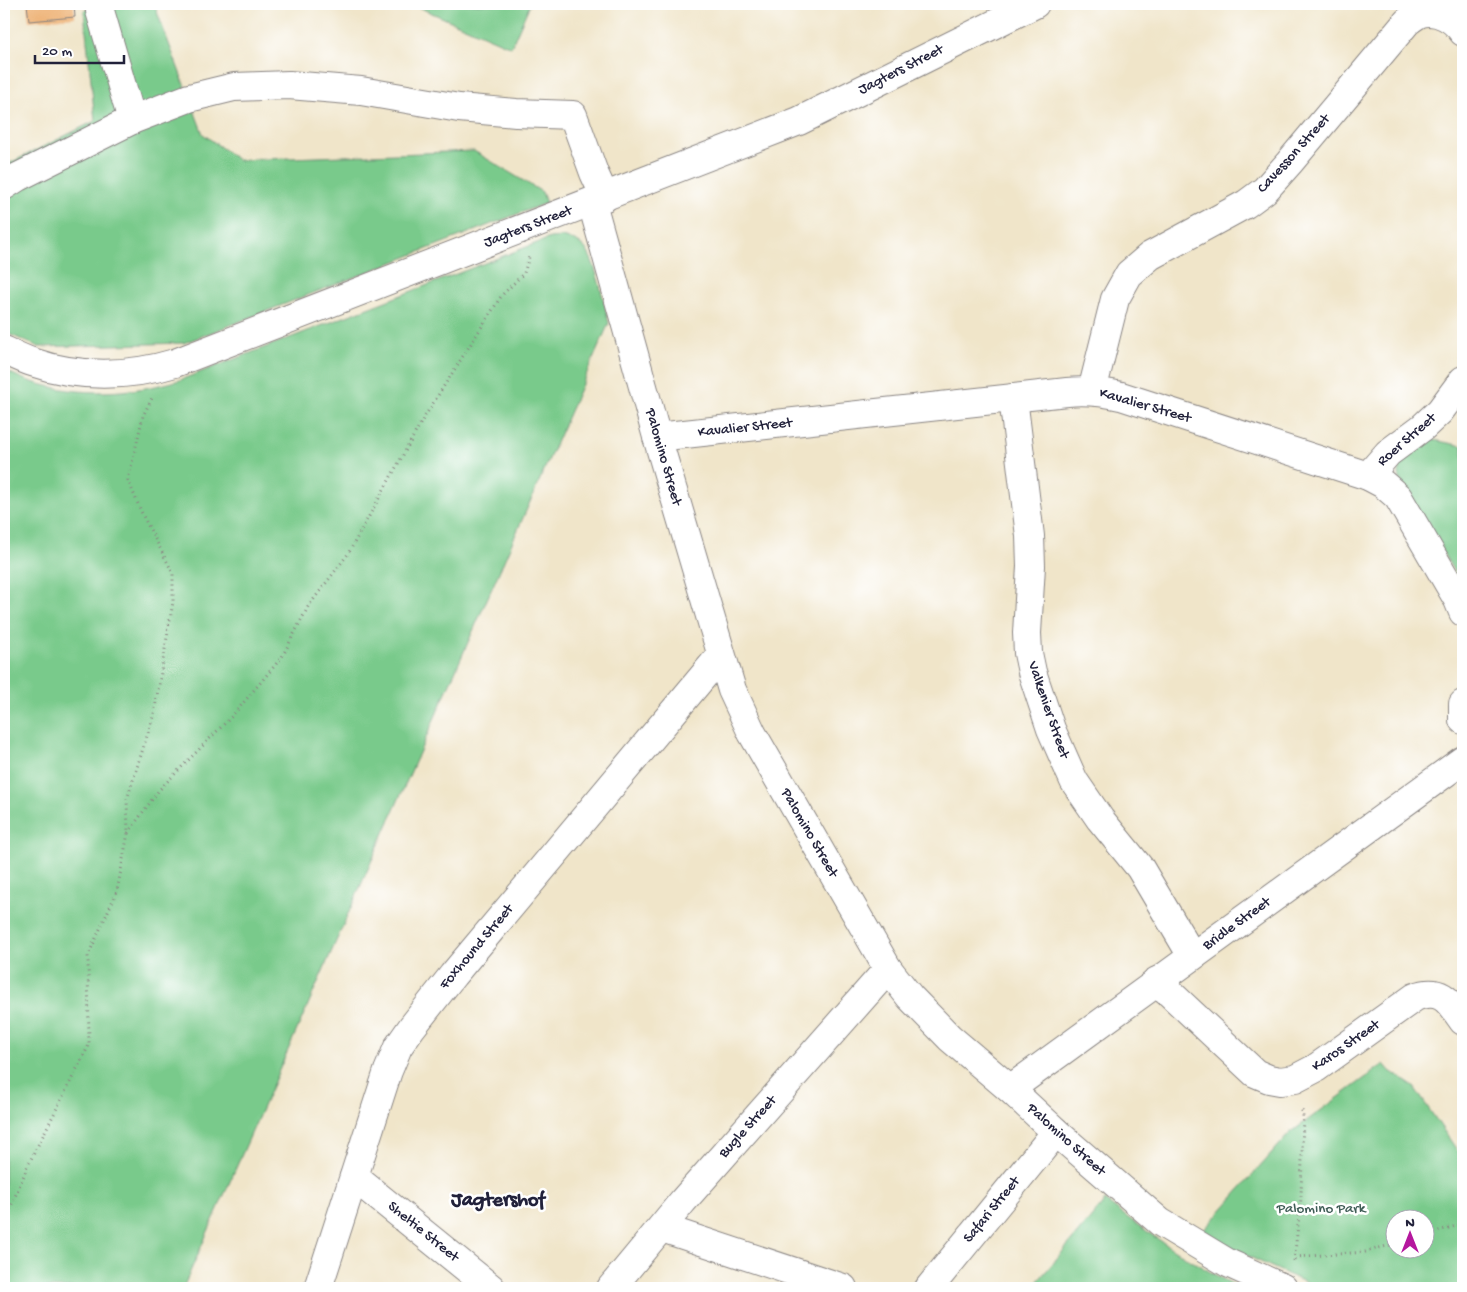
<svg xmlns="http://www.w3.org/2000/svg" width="1467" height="1292" viewBox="0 0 1467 1292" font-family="'Gochi Hand',sans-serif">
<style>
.green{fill:#79ca8b;stroke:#4e7663;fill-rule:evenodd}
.building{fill:#edae6e}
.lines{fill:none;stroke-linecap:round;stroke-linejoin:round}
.minor-casing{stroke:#898482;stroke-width:30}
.path{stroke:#898482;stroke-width:3;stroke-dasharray:1 4;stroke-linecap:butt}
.minor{stroke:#fff;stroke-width:28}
.labels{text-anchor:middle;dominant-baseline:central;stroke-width:5;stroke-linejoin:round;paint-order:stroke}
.street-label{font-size:15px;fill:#22223b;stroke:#fff}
.park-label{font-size:15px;fill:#405d57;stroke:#fff}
.district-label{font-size:20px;font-weight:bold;fill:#22223b;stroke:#fff}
</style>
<rect width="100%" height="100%" fill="#fff"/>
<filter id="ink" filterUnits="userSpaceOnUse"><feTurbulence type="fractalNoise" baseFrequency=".02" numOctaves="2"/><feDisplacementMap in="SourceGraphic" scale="10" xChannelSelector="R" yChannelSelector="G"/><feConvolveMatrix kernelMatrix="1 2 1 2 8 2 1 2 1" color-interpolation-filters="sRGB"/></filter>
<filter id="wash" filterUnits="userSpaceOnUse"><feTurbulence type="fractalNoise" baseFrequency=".0096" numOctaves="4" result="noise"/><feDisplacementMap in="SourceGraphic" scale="20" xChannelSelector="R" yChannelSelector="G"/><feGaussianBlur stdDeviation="1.12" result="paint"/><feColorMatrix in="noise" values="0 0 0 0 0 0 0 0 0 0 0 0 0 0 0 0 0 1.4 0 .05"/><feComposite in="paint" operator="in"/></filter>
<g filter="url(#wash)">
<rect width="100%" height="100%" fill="#f0e5c9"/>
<g class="green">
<path d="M 104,4 L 154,4 L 203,134 L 238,160 L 474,151 L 542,192 L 546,203 L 184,343 L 39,347 L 4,332 L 4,166 L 95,121 L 84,11 Z"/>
<path d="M 411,4 L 530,4 L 511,47 Z"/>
<path d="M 562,237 C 570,239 577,241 583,246 C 596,258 604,305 609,323 L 183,1288 L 4,1288 L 4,370 C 13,374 22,379 32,382 C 81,397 131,394 180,380 L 550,238 Z"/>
<path d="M 1429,439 L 1463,446 L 1463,587 L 1400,480 L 1399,473 L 1401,460 Z"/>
<path d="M 1384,1064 L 1390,1071 L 1414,1087 L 1463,1159 L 1463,1288 L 1318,1288 L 1241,1253 L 1203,1231 L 1290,1133 ZM 1394,1220 L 1424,1220 L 1424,1250 L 1394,1250 Z"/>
<path d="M 1105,1201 C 1148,1233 1192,1264 1240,1288 L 1032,1288 Z"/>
</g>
<g id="blocks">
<path class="building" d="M 27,4 L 74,4 L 75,17 L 29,21 Z"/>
</g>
</g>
<g filter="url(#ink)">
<use href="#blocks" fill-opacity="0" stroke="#898482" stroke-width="1"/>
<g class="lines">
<g class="minor-casing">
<g id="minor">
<path d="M 132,120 L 189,98 L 234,87 L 289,85 L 361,91 L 459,108 L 516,113 L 573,115 L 594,173 L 605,197"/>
<path d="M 4,186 L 18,177 L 132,120 L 100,11"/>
<path d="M 592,203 L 657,437 L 732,690 L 752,733 L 888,969 L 910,997 L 950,1038 L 1010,1089 L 1056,1132 L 1160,1222 L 1228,1263 L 1283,1288"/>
<path d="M 4,350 C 13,354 23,359 32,362 C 78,378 129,377 175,363 L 799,121 L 1035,4"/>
<path d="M 1092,391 L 1115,299 L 1129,274 L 1150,256 L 1246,204 L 1265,190 L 1289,163 L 1407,22 C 1411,19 1416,15 1421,13 C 1438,9 1454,19 1463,32"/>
<path d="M 1013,398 L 1030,536 L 1031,566 L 1027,633 L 1028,653 L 1032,672 L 1051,729 L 1074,781 L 1100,819 L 1140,868 L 1192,956"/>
<path d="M 657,437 L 1067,392 C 1086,390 1103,392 1121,396 L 1368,476 L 1383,484 L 1398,497 L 1458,600 L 1463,612"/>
<path d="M 1368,476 L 1388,453 L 1423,427 L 1440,411 L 1463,380"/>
<path d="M 1463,704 L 1463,720"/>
<path d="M 1157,981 L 1255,1073 L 1269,1079 L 1280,1081 L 1295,1079 L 1316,1068 L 1415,997 C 1441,987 1449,1001 1463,1021"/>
<path d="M 1010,1089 L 1463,760"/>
<path d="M 354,1177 L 491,1288"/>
<path d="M 662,1228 L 843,1288"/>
<path d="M 318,1288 L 388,1071 L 398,1047 L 412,1027 L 453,975 L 721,655"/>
<path d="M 611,1288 L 683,1201 L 888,969"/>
<path d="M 929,1288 L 1056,1132"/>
</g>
</g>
<g class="path">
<path d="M 128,833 L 159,790 L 233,715 L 282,657 L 308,607 L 348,554 L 423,419 L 502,295 L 524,273 L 529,257"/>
<path d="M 4,1223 L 29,1163 L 89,1045 L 88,956 L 117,891 L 128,833 L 127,799 L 154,714 L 173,602 L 173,573 L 143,516 L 128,480 L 143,416 L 152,398"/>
<path d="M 1424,1235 L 1463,1224"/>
<path d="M 1295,1257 L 1365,1252 L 1394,1244"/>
<path d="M 1294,1261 L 1301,1198 L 1303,1114 L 1301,1108"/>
</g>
<use href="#minor" class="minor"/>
</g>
</g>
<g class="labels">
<g class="street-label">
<text transform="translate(901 70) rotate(-27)">Jagters Street</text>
<text transform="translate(1294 154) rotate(-48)">Cavesson Street</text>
<text transform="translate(528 227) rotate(-21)">Jagters Street</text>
<text transform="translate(1145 406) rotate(16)">Kavalier Street</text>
<text transform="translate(745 428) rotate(-6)">Kavalier Street</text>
<text transform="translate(1407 440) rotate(-41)">Roer Street</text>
<text transform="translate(663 457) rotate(74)">Palomino Street</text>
<text transform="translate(1048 710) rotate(71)">Valkenier Street</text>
<text transform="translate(809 833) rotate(60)">Palomino Street</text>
<text transform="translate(1237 924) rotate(-36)">Bridle Street</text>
<text transform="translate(477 947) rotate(-50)">Foxhound Street</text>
<text transform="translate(1346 1046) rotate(-35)">Karos Street</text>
<text transform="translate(748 1127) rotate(-48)">Bugle Street</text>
<text transform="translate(1066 1140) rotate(42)">Palomino Street</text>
<text transform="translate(992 1210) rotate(-51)">Safari Street</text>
<text transform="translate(423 1232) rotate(39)">Sheltie Street</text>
</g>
<g class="park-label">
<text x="1321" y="1209">Palomino Park</text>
</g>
<g class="district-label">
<text x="498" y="1201">Jagtershof</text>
</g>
</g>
<rect width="1467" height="1292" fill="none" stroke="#fff" stroke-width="20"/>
<g transform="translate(1410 1234)"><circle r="24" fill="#ffffff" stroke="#a7a7b1"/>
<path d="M0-4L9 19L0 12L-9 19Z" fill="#b5179e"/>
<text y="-8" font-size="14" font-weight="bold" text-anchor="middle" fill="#22223b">N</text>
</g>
<path d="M35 55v8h89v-8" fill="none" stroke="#22223b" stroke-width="2.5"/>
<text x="42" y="55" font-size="15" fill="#22223b" stroke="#ffffff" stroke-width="4" paint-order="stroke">20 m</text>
</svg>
